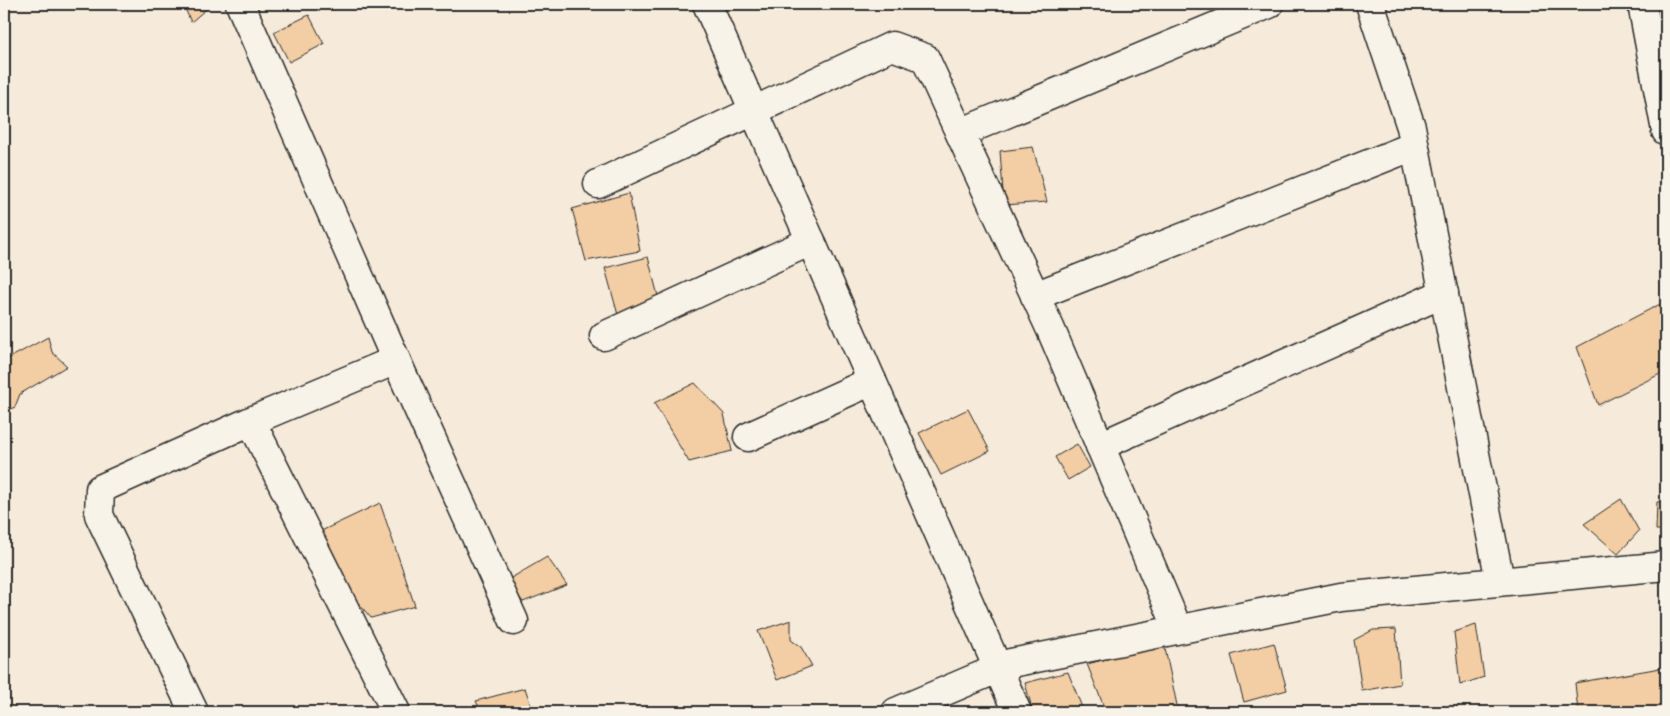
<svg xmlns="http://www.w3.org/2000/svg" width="1670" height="716" viewBox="0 0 1670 716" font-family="'Gochi Hand',sans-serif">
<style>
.building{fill:#f3cda3;stroke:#2b2b2b}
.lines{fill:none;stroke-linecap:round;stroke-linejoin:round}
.minor-casing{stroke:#2b2b2b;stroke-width:31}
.minor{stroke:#f7f3e8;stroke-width:28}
</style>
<rect width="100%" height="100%" fill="#f6ebda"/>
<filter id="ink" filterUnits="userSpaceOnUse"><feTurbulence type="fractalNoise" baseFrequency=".02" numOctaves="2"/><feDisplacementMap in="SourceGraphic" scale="10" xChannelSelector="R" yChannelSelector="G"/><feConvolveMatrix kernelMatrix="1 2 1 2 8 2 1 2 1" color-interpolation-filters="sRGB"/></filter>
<g filter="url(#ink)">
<g class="building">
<path d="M 183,4 L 212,4 L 191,22 Z"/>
<path d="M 309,15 L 324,44 L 289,62 L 274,32 Z"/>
<path d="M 1033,147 L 1047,202 L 1004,205 L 1000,151 Z"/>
<path d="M 629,193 L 640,251 L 586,261 L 572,209 Z"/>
<path d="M 648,257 L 660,304 L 618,315 L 605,268 Z"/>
<path d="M 1666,301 L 1666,371 L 1598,405 L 1577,347 Z"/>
<path d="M 48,337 L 52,352 L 67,366 L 20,394 L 15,407 L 4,412 L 4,361 Z"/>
<path d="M 695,383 L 724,414 L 732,451 L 689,462 L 654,403 Z"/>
<path d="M 968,409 L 990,451 L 941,475 L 919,433 Z"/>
<path d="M 1077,444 L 1090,467 L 1068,480 L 1055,457 Z"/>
<path d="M 1621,499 L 1639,531 L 1618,554 L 1584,524 Z"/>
<path d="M 1666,501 L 1666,530 L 1656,530 L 1657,502 Z"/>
<path d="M 380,503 L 415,606 L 371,618 L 341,583 L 317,533 Z"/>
<path d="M 547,557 L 567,585 L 523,602 L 506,581 Z"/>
<path d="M 791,620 L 791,640 L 801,647 L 812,666 L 777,680 L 758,631 Z"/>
<path d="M 1476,625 L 1484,677 L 1460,685 L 1454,632 Z"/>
<path d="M 1396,629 L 1400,684 L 1362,691 L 1354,640 L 1373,630 Z"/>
<path d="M 1274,643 L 1287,690 L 1244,702 L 1231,655 Z"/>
<path d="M 1164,644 L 1178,710 L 1168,712 L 1106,712 L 1087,664 Z"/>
<path d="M 1666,667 L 1666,712 L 1578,712 L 1575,683 Z"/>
<path d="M 1068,672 L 1083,710 L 1078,712 L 1033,712 L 1025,683 Z"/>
<path d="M 525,688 L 533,712 L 538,708 L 539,712 L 481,712 L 476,701 Z"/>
</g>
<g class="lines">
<g class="minor-casing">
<g id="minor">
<path d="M 240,4 L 396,360 L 514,621"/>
<path d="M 707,4 L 1017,712"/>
<path d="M 1370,4 L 1411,127 L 1500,581"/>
<path d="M 1642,4 L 1666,131"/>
<path d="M 960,133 L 1269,4"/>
<path d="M 598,184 L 892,46 L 925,58 L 1051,330 L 1178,629"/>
<path d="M 1035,296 L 1414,146"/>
<path d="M 604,336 L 811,241"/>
<path d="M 251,421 L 396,712"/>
<path d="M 748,437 L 872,381"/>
<path d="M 1100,446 L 1444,293"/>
<path d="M 194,712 L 99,515 L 100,489 L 251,421 L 396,360"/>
<path d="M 896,712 L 1011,663 L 1341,597 L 1666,566"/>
</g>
</g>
<use href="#minor" class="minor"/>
</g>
</g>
<rect width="1670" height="716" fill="none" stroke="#f7f3e8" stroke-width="20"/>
<rect x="10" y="10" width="1650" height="696" fill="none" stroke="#2b2b2b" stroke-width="2" filter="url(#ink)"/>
</svg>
